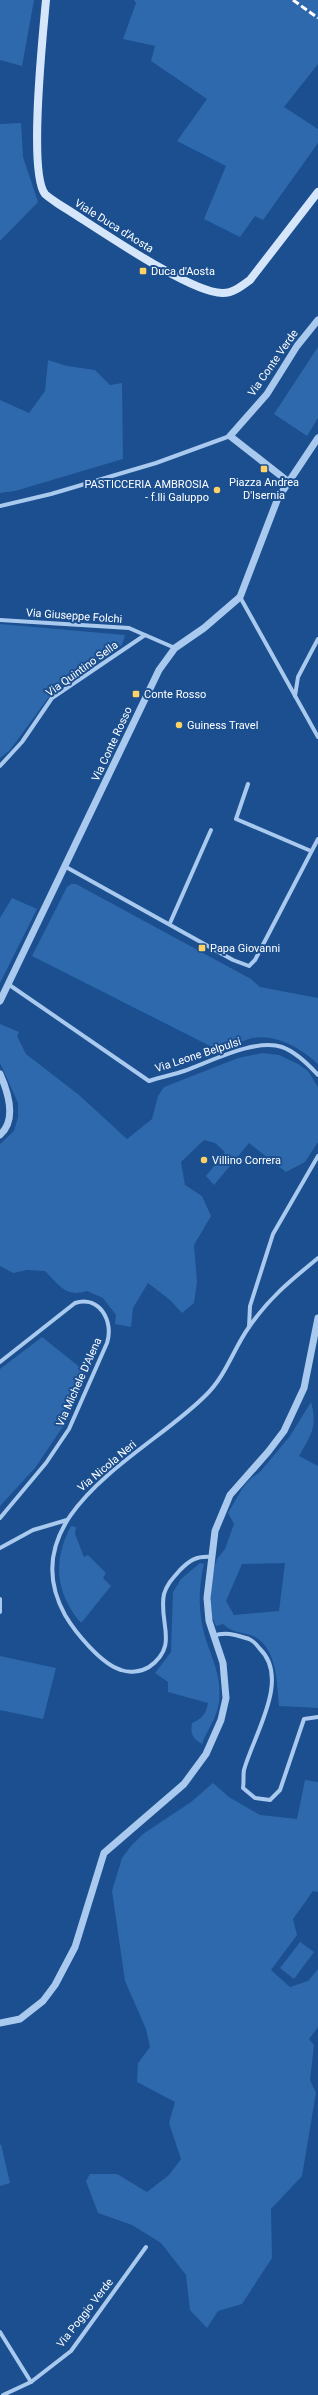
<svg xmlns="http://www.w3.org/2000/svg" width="318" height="2395" viewBox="0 0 318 2395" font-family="Roboto,sans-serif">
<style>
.green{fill:#2e69ad;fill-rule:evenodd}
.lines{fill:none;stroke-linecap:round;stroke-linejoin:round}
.minor{stroke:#a9c9ee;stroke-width:4}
.tertiary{stroke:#a9c9ee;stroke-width:7}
.secondary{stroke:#d6e6fa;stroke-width:8}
.rail{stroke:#fff;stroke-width:3;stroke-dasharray:7 3;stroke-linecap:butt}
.poi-dot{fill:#ffd166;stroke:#1b4f8f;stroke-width:1.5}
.labels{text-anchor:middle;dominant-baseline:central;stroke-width:4;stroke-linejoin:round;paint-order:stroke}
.street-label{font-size:11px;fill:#fff;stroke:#1b4f8f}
.poi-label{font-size:11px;fill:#fff;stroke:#1b4f8f;text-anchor:start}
</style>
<rect width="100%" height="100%" fill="#1b4f8f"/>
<g class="green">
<path d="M 0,0 L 34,0 L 22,66 L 0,60 Z"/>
<path d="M 134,0 L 318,0 L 318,64 L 284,107 L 318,129 L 318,143 L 263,220 L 255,216 L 240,237 L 204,219 L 226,166 L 177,141 L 207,99 L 151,61 L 155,46 L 123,39 L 136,3 Z"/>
<path d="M 21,123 L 23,157 L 38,202 L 0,241 L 0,124 Z"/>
<path d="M 318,347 L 318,418 L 307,436 L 274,414 Z"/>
<path d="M 48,360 L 67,366 L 95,370 L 110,385 L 122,383 L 123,459 L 15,491 L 0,493 L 0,400 L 29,413 L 45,391 Z"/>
<path d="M 0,624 L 125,635 L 122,645 L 51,694 L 10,750 L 0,758 Z"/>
<path d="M 71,884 L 76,884 L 251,979 L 260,987 L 318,998 L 318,1064 C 301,1048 273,1032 249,1039 C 239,1042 230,1049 220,1051 L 32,956 L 67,887 Z"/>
<path d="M 12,898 L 37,909 L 0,983 L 0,918 Z"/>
<path d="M 0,1024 L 19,1032 L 17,1036 L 26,1054 L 79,1095 L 127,1139 L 152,1119 L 158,1096 L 164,1087 L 238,1058 L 262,1053 L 279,1055 L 298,1064 L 308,1071 L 318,1087 L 318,1142 L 305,1162 L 286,1172 L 249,1143 L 214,1185 L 206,1176 L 225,1152 L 215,1143 L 204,1140 L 181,1162 L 185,1185 L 202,1196 L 211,1216 L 194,1245 L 197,1282 L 194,1303 L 182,1313 L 170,1300 L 148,1283 L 133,1308 L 131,1327 L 115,1324 L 116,1315 L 103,1298 L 87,1291 C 66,1298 59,1285 45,1271 L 27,1270 L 13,1273 L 0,1266 L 0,1144 L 14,1131 L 18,1117 L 18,1103 L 0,1063 Z"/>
<path d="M 42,1337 L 87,1373 L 64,1425 L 35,1468 L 0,1506 L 0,1369 Z"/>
<path d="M 311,1402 C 318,1427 311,1434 299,1456 L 318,1466 L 318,1708 L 279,1706 C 277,1683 277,1647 253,1636 C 242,1632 232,1633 223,1624 L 216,1626 L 212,1617 L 210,1592 L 214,1568 L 217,1559 L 225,1549 L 234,1524 L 228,1513 L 242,1489 L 250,1479 L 260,1472 L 290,1436 ZM 285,1563 L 279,1611 L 234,1615 L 226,1601 L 242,1564 Z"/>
<path d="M 71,1526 L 76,1527 L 75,1534 L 84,1557 L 88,1555 L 106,1573 L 103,1578 L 111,1586 L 82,1622 L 80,1622 C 55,1591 53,1560 71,1526 Z"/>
<path d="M 200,1563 L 204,1564 C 198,1588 198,1615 206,1640 C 213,1660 222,1679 219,1702 C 217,1718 207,1730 202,1744 C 193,1739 190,1734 192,1723 C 203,1718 206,1714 208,1703 L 168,1692 L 168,1682 L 155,1673 L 171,1652 L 173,1592 L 181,1579 Z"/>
<path d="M 0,1656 L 56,1668 L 43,1719 L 0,1710 Z"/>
<path d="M 305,1780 L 318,1782 L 318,1892 L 313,1891 L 293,1919 L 297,1935 L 271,1970 L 290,1987 L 308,1981 L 318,1969 L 318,2027 L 309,2039 L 314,2045 L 310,2080 L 316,2093 L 302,2176 L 271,2209 L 272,2258 L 242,2304 L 218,2311 L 207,2328 L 190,2310 L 186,2275 L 161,2243 L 132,2225 L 98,2213 L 86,2181 L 90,2174 L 117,2174 L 147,2192 L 169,2175 L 181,2159 L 169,2123 L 175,2102 L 137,2082 L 138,2063 L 150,2047 L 146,2029 L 125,1981 L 112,1891 L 122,1858 L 131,1846 L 143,1834 L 191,1802 L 213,1783 L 229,1797 L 260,1815 L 297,1819 Z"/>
<path d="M 300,1942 L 314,1952 L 294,1979 L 280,1968 Z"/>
<path d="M 1,2144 L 10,2183 L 0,2186 L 0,2145 Z"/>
</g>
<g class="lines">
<g class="minor">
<path d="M 0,506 L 51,494 L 156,463 L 230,436"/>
<path d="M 240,597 L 318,737"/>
<path d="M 0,620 L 129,628 L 145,635"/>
<path d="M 295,696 L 298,677 L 318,639"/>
<path d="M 0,766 L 22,742 L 52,698 L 145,635 L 175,648"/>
<path d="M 248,784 L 236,819 L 311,851"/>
<path d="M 66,867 L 233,960 L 249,966 L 255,960 L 318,839"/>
<path d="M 170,923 L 211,830"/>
<path d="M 8,984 L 149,1081 C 160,1077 173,1075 184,1071 C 210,1062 255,1038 282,1047 C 296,1052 308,1064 318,1075"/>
<path d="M 249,1327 L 250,1306 L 273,1234 L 318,1156"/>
<path d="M 0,1362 L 75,1303 C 100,1295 114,1322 107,1343 L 69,1429 L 46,1463 L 0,1518"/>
<path d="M 0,1548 L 33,1530 L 67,1520"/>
<path d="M 211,1557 C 196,1556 190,1560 180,1570 C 173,1578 167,1584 164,1594 C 158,1623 180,1645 149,1667 C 141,1672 129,1673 121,1670 C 101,1664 75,1632 65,1615 C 9,1513 150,1453 207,1394 C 226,1375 234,1348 249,1327 C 270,1297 290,1281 318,1258"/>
<path d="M 0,1599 L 0,1612"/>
<path d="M 213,1636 C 226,1631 236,1635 249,1639 C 254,1641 257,1645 260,1649 C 291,1679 253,1736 244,1770 C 243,1775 244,1782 243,1788 L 255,1798 L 270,1800 L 280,1790 L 304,1719 L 318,1717"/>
<path d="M 0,2332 L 31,2382"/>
<path d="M 3,2395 L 31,2382 L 71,2351 L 146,2247"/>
</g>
<g class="tertiary">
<path d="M 290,483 L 230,436 L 267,394 L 297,346 L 318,320"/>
<path d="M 0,1001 L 159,670 L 175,648 L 204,628 L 240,597 L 278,498 L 318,438"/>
<path d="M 0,1074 C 8,1092 17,1120 0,1135"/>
<path d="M 0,2023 L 20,2019 L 43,2001 L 55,1985 L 75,1947 L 104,1853 L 184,1784 L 206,1754 L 221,1720 L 226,1698 L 223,1663 L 209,1621 L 207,1598 L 215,1531 L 230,1495 L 268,1452 L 284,1431 L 304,1388 L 318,1318"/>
</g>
<path class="secondary" d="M 46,0 C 43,34 28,172 45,194 C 48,197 53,200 57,203 C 90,223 190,294 223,293 C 233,293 242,286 250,280 L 318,192"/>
<path class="rail" d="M 293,0 L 318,18"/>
</g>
<g class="poi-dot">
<rect x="139" y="267" width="8" height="8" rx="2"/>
<rect x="260" y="465" width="8" height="8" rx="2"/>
<circle cx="217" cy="490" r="4"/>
<rect x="132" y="690" width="8" height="8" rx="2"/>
<circle cx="179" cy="725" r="4"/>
<rect x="198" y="944" width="8" height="8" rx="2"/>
<circle cx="204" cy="1160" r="4"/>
</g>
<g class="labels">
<g class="street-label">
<text transform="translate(114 226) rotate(32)">Viale Duca d'Aosta</text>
<text transform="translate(273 363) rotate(-55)">Via Conte Verde</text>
<text transform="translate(74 616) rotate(4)">Via Giuseppe Folchi</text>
<text transform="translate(82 669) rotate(-36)">Via Quintino Sella</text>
<text transform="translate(112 744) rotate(-65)">Via Conte Rosso</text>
<text transform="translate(198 1055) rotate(-18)">Via Leone Belpulsi</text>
<text transform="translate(79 1382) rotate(-66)">Via Michele D'Alena</text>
<text transform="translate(107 1466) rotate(-40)">Via Nicola Neri</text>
<text transform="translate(85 2313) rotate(-52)">Via Poggio Verde</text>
</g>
<g class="poi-label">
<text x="151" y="271">Duca d'Aosta</text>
<text x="264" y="482" text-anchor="middle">Piazza Andrea<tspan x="264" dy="13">D'Isernia</tspan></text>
<text x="209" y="484" text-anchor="end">PASTICCERIA AMBROSIA<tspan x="209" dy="13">- f.lli Galuppo</tspan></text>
<text x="144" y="694">Conte Rosso</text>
<text x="187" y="725">Guiness Travel</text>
<text x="210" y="948">Papa Giovanni</text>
<text x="212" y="1160">Villino Correra</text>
</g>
</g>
</svg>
